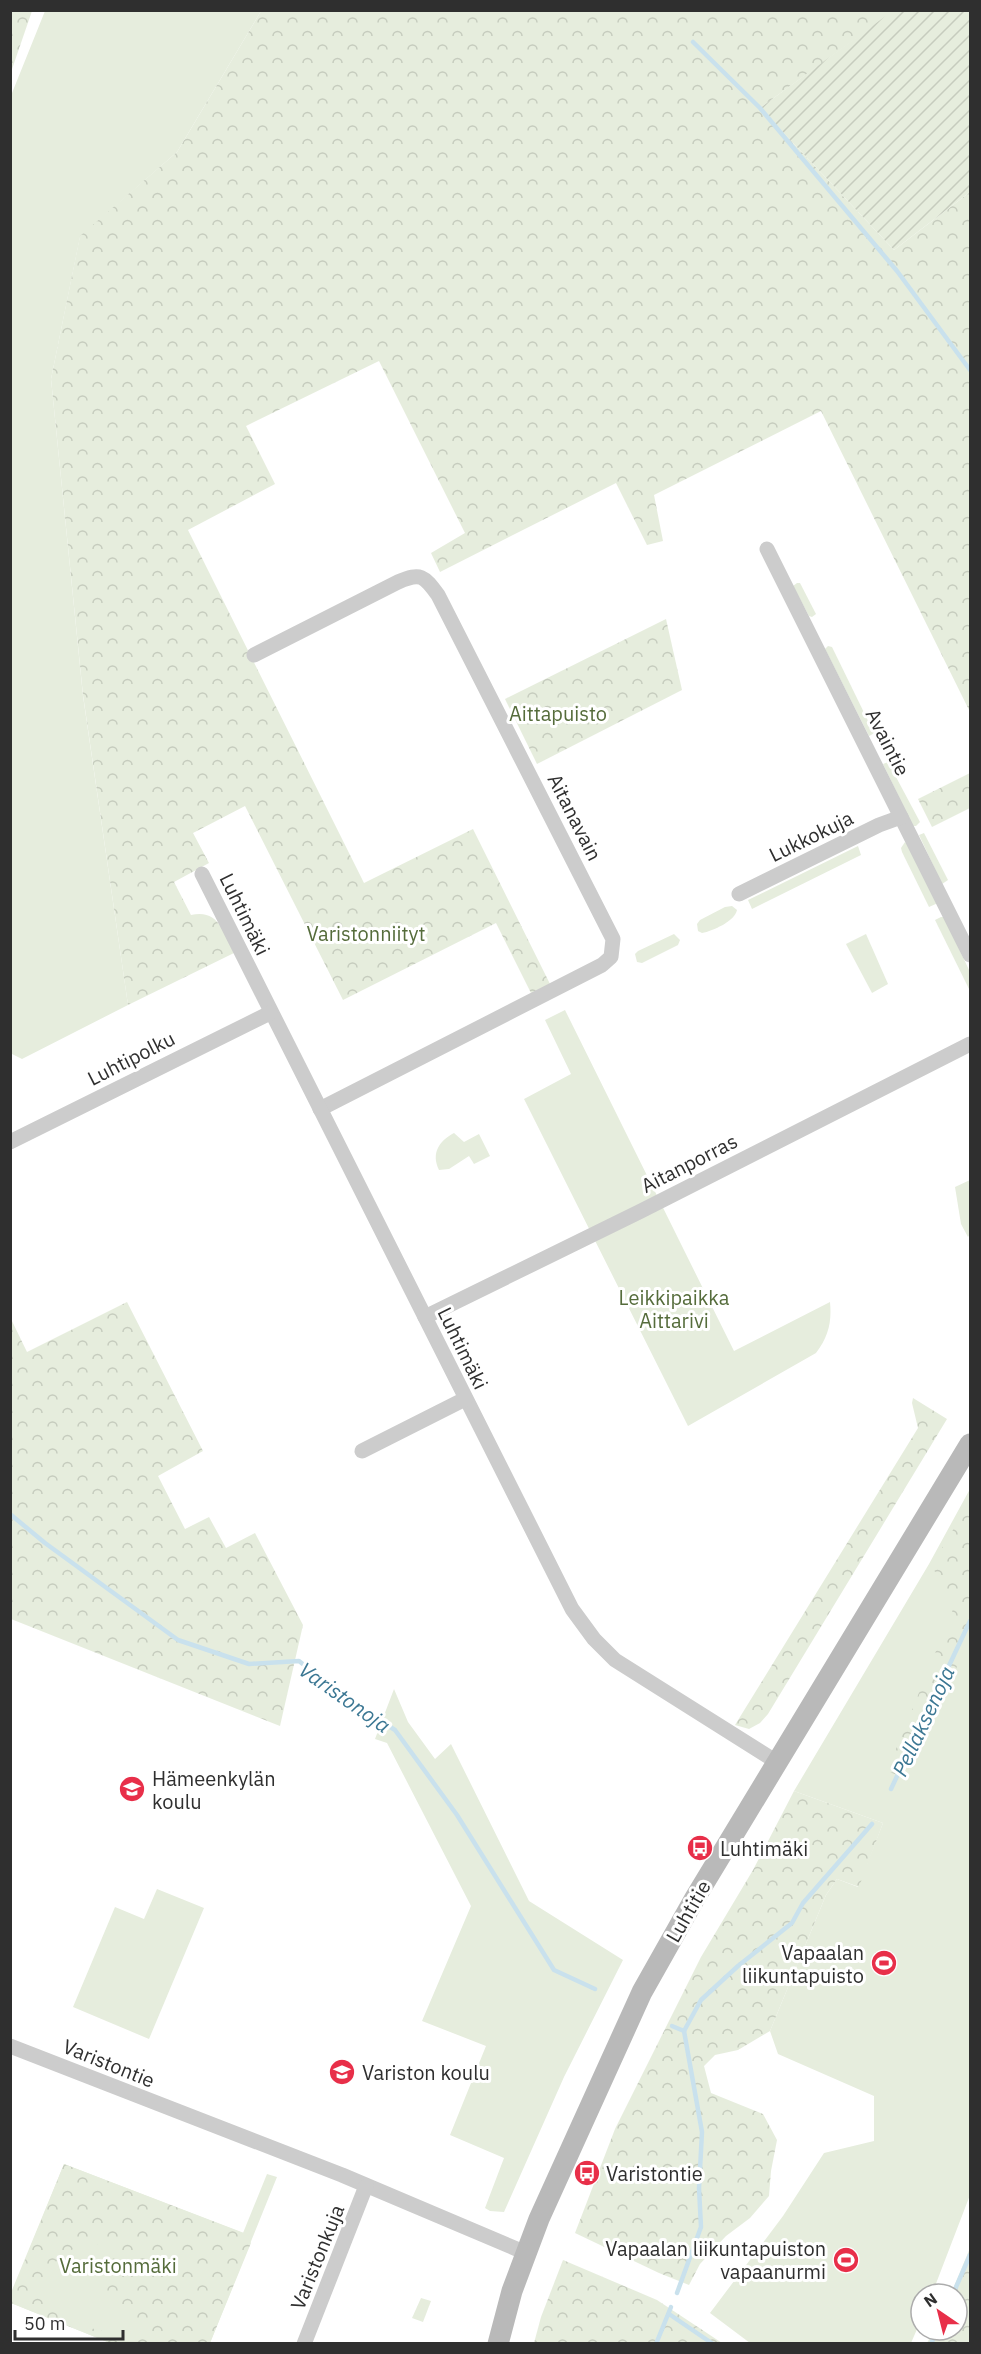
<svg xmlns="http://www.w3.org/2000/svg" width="981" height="2354" viewBox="0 0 981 2354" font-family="'IBM Plex Sans',sans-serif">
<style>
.green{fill:#e6eddd}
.forest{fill:url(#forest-crowns);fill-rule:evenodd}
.garden{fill:url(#garden-furrows)}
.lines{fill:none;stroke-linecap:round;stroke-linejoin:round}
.stream{stroke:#c9e1ed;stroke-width:4.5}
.street{stroke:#ccc;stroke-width:15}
.secondary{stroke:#b9b9b9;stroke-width:21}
.labels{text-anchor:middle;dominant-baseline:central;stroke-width:6;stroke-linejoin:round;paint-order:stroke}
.park-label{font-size:20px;fill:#556c3b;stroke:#fff}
.street-label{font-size:20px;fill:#2f2f2f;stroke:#fff}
.poi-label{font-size:20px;fill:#2f2f2f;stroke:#fff;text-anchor:start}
.water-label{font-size:21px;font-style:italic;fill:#3b7793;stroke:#fff}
</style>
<defs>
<pattern id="forest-crowns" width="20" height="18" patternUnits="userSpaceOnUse" patternTransform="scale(1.5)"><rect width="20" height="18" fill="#e6eddd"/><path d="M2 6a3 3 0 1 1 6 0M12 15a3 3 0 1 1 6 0" fill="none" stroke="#c6ccbe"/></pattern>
<pattern id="garden-furrows" width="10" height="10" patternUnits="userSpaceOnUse" patternTransform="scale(1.5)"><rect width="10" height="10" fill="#e6eddd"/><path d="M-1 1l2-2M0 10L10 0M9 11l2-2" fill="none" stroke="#c6ccbe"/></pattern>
</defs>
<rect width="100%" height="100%" fill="#fff"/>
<g class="green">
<path d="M 45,11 L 261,11 L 177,152 L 80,237 L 51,379 L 83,696 L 128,1005 L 22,1059 L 10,1053 L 10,98 Z"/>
<path d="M 797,583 L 800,583 L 816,614 L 812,617 L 809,616 L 793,586 Z"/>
<path d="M 828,646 L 832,647 L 874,733 L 871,735 L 869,736 L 825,649 Z"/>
<path d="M 888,762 L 920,822 L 916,826 L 913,826 L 883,764 Z"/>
<path d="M 924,833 L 948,880 L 942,884 L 919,835 Z"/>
<path d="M 905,842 L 909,846 L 938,903 L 929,907 L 902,852 L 901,848 Z"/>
<path d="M 858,846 L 861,855 L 752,909 L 748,900 Z"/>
<path d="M 732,906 L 737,910 C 735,921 713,931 702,933 L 698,931 L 697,924 L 700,920 L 725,907 Z"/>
<path d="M 941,917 L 944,917 L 970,972 L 970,991 L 935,920 Z"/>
<path d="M 674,934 L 680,940 L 678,945 L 642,963 L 637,962 L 635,954 L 638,951 Z"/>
<path d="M 866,934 L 888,984 L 872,993 L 846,944 Z"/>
<path d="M 565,1010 L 734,1351 L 830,1302 C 832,1323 828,1337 816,1353 L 688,1426 L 524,1099 L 571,1074 L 545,1020 Z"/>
<path d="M 454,1133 L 464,1142 L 479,1134 L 490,1156 L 474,1164 L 469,1156 L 449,1169 L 439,1170 C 431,1153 439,1141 454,1133 Z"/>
<path d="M 970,1180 L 970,1234 L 968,1237 L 961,1224 L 955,1187 Z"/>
<path d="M 970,1489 L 970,2195 L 932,2294 L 921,2294 L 921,2320 L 911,2343 L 750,2343 L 710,2313 L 783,2216 L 824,2153 L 874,2141 L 874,2096 L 778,2054 L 770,2031 L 826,1895 L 837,1879 L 858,1887 L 883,1823 L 794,1791 L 929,1564 Z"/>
<path d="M 394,1689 L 408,1722 L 435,1759 L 451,1744 L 529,1901 L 623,1960 L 564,2077 L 504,2212 L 490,2211 L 485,2208 L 504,2158 L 450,2135 L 486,2046 L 422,2021 L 471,1906 L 387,1743 L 375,1739 Z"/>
<path d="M 157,1889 L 204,1908 L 149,2039 L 73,2007 L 115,1907 L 144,1919 Z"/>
<path d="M 64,2164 L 243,2233 L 267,2174 L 277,2177 L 210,2343 L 110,2343 L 11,2303 L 10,2295 Z"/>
<path d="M 421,2298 L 431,2301 L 423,2322 L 412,2318 Z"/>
</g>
<g class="forest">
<path d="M 11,10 L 32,11 L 11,72 L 10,11 Z"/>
<path d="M 261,11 L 894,11 L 760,108 L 894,250 L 970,192 L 970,712 L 821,411 L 654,495 L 663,541 L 647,545 L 616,483 L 440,572 L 431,553 L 465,533 L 379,361 L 246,426 L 275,484 L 188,530 L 364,883 L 473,829 L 550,984 L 531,993 L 496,923 L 343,1000 L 245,806 L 193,833 L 209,863 L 174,882 L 191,915 C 219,909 223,932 234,953 L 128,1005 L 83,695 L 51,379 L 80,236 L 177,152 Z"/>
<path d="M 666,619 L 682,690 L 537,764 L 505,699 Z"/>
<path d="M 970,773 L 970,808 L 932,827 L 918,799 Z"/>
<path d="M 127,1302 L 203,1451 L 158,1476 L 185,1529 L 209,1517 L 226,1548 L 255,1533 L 303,1625 L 280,1726 L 11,1619 L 11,1319 L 27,1352 Z"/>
<path d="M 913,1398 L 947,1419 L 768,1714 L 760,1723 L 749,1729 L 735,1725 L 918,1428 L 912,1403 Z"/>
<path d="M 970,1502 L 970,1635 L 925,1744 L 902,1777 L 887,1771 L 956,1602 L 931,1566 Z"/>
<path d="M 794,1791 L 883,1823 L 859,1887 L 837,1879 L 826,1895 L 770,2031 L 738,2050 L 715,2055 L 704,2066 L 711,2093 L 763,2114 L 777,2140 L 771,2171 L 769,2196 L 750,2218 L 726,2236 L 700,2264 L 689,2285 L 659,2273 L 575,2233 L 615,2129 L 701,1957 L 753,1870 Z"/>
<path d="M 64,2164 L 244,2233 L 251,2243 L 210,2343 L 110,2343 L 11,2303 L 11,2295 ZM 100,2244 L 112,2250 L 113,2261 L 105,2279 L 108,2296 L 132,2314 L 147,2331 L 143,2338 C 128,2335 101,2332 88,2327 C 74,2321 43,2300 44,2283 C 44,2277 49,2271 52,2267 C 65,2248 79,2246 100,2244 Z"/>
<path d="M 970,2248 L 970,2343 L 927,2343 L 934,2330 L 957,2330 L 957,2294 L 951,2294 Z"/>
<path d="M 563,2260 L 657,2300 L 722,2343 L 534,2343 L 541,2317 Z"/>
</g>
<path class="garden" d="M 894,10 L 970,11 L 970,192 L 894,250 L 760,108 Z"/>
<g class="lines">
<g class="stream">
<path d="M 693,42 L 760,108 L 897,271 L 970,370"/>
<path d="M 10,1514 L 45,1543 L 178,1640 L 249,1664 L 299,1661 L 349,1701 L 395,1730 L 457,1815 L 554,1970 L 595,1989"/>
<path d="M 891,1789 L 970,1621"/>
<path d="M 672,2026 L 684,2031"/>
<path d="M 684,2031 L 701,2000 L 738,1966 L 792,1923 L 803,1903 L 872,1824"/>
<path d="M 677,2293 L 701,2227 L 699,2188 L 702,2132 L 684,2031"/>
<path d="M 953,2294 L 970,2255"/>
<path d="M 669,2314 L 713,2344"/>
<path d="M 656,2344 L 671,2307"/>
<path d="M 931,2344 L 937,2330"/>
</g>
<g class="street">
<path d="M 767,549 L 970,955"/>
<path d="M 254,655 L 398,582 C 421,572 424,576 438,595 L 613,939 L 611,957 L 602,965 L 320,1109"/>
<path d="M 202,874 L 572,1609 L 594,1639 L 615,1660 L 777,1762"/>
<path d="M 739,894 L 879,825 L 901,817"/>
<path d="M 10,1142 L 270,1013"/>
<path d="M 425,1317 L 641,1211 L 970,1044"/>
<path d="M 362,1451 L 465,1399"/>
<path d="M 10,2046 L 342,2175 L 526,2253"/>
<path d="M 304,2344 L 366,2186"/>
</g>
<path class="secondary" d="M 498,2344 L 512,2291 L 539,2219 L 642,1992 L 695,1898 L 970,1444"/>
</g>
<defs>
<g id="school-disc" transform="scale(1.35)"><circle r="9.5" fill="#e82f49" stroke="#fff"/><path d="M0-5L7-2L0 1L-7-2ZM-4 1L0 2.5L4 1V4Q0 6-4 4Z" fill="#fff"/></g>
<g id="bus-disc" transform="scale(1.35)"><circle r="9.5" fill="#e82f49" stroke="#fff"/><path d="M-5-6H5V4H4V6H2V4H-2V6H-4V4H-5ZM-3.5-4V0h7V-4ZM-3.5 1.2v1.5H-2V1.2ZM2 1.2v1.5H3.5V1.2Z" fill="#fff"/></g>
<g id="stadium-disc" transform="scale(1.35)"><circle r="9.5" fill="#e82f49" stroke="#fff"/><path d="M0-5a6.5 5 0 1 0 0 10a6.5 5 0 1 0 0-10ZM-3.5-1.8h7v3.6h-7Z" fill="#fff"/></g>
</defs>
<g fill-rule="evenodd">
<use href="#school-disc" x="132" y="1789"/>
<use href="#bus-disc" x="700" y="1848"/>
<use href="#stadium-disc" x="884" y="1963"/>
<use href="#school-disc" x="342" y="2072"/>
<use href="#bus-disc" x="587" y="2173"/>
<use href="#stadium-disc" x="846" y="2260"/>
</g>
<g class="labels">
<g class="park-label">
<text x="558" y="713">Aittapuisto</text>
<text x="366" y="933">Varistonniityt</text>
<text x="674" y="1297">Leikkipaikka<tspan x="674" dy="23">Aittarivi</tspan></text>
<text x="118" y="2265">Varistonmäki</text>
</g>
<g class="street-label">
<text transform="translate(888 742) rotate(63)">Avaintie</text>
<text transform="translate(575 817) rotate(63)">Aitanavain</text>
<text transform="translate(811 836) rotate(-26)">Lukkokuja</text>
<text transform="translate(245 914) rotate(64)">Luhtimäki</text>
<text transform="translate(131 1058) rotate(-27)">Luhtipolku</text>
<text transform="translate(689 1163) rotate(-27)">Aitanporras</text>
<text transform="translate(463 1348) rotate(64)">Luhtimäki</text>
<text transform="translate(688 1911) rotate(-60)">Luhtitie</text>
<text transform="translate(109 2063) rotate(22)">Varistontie</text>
<text transform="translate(317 2257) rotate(-68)">Varistonkuja</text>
</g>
<g class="poi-label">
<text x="152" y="1778">Hämeenkylän<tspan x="152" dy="23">koulu</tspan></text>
<text x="720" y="1848">Luhtimäki</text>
<text x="864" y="1952" text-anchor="end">Vapaalan<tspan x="864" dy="23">liikuntapuisto</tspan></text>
<text x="362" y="2072">Variston koulu</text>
<text x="606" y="2173">Varistontie</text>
<text x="826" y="2248" text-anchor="end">Vapaalan liikuntapuiston<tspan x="826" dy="23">vapaanurmi</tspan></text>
</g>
<g class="water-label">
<text transform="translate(345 1697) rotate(35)">Varistonoja</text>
<text transform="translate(923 1721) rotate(-65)">Pellaksenoja</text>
</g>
</g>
<rect width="981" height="2354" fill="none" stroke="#2f2f2f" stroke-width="24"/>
<g transform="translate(939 2312) rotate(325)"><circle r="28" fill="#ffffff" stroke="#acacac" stroke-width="1.5"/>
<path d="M0-4.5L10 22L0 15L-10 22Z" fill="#e82f49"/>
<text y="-9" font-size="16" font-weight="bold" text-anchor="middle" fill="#2f2f2f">N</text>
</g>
<path d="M15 2330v9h108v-9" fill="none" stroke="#2f2f2f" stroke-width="3"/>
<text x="24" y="2330" font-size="18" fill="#2f2f2f" stroke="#ffffff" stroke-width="4.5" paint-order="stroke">50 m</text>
</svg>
